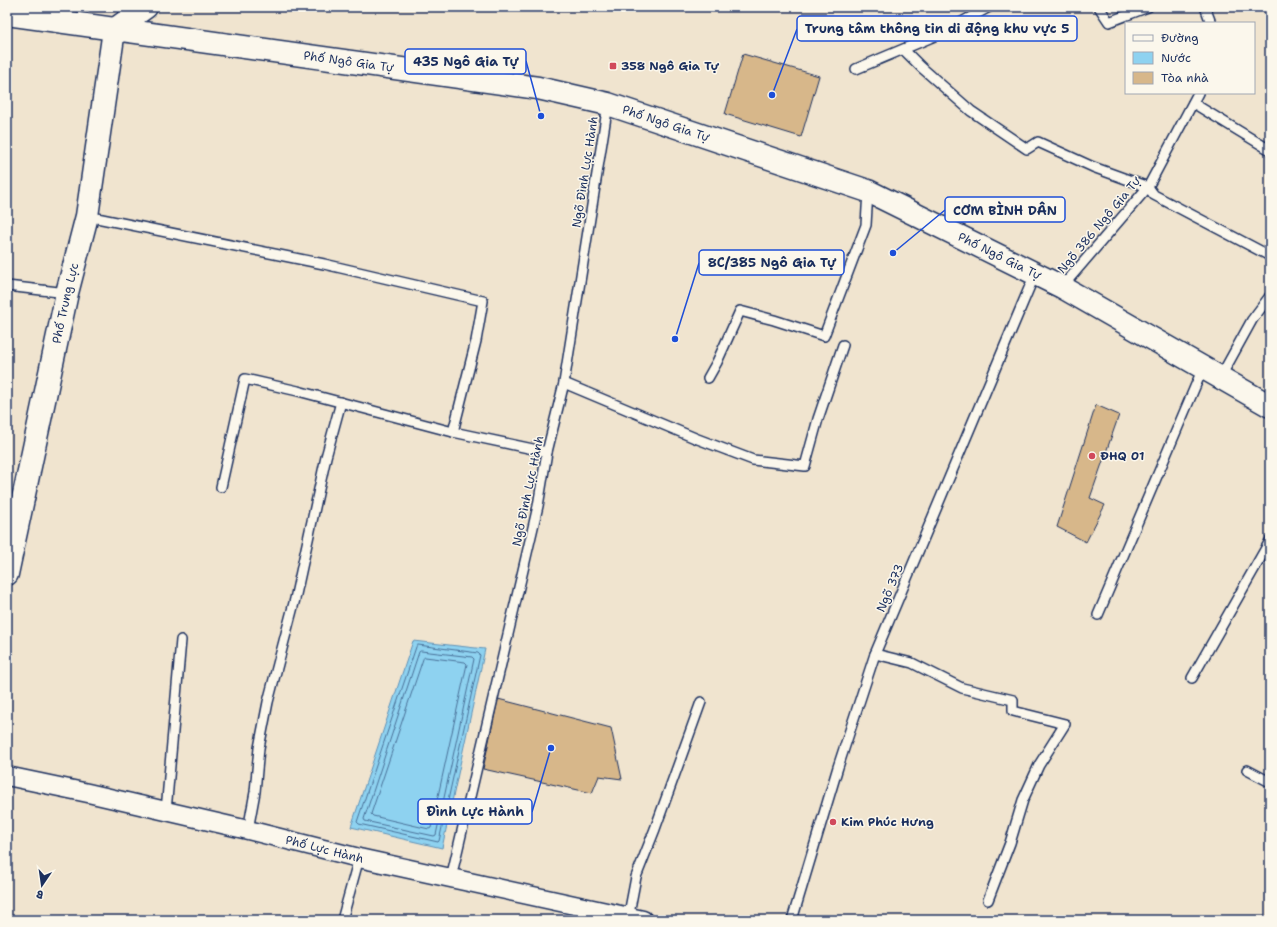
<svg xmlns="http://www.w3.org/2000/svg" width="1277" height="927" viewBox="0 0 1277 927" font-family="'Shantell Sans',sans-serif">
<style>
.water{fill:#8ed2f0;stroke:#6091b6}
.lines{fill:none;stroke-linecap:round;stroke-linejoin:round}
.shore{stroke:#497098;stroke-width:1}
.building{fill:#d7b78a;stroke:#1b2f5e}
.service-casing{stroke:#1b2f5e;stroke-width:12}
.minor-casing{stroke:#1b2f5e;stroke-width:21}
.tertiary-casing{stroke:#1b2f5e;stroke-width:25}
.secondary-casing{stroke:#1b2f5e;stroke-width:25}
.service{stroke:#fbf7ec;stroke-width:9}
.minor{stroke:#fbf7ec;stroke-width:18}
.tertiary{stroke:#fbf7ec;stroke-width:22}
.secondary{stroke:#fbf7ec;stroke-width:22}
.poi-dot{fill:#d1495b;stroke:#fbf7ec;stroke-width:1.5}
.labels{text-anchor:middle;dominant-baseline:central;stroke-width:3;stroke-linejoin:round;paint-order:stroke}
.street-label{font-size:12px;fill:#1b2f5e;stroke:#fbf7ec}
.poi-label{font-size:12px;font-weight:bold;fill:#1b2f5e;stroke:#fbf7ec;text-anchor:start}
.leader{fill:none;stroke:#1d4ed8;stroke-width:1.5}
.callout-dot{fill:#1d4ed8;stroke:#fbf7ec;stroke-width:1.5}
.callout{fill:#fbf7ec;stroke:#1d4ed8;stroke-width:1.5}
.callout-label{font-size:13px;text-anchor:middle;font-weight:bold;fill:#1b2f5e}
</style>
<rect width="100%" height="100%" fill="#f0e4cf"/>
<filter id="ink" filterUnits="userSpaceOnUse"><feTurbulence type="fractalNoise" baseFrequency=".025" numOctaves="2"/><feDisplacementMap in="SourceGraphic" scale="8" xChannelSelector="R" yChannelSelector="G"/><feConvolveMatrix kernelMatrix="1 2 1 2 8 2 1 2 1" color-interpolation-filters="sRGB"/></filter>
<g filter="url(#ink)">
<path class="water" d="M 413,641 L 485,649 L 442,848 L 351,827 Z"/>
<g class="lines">
<g class="shore">
<path d="M 418,645 L 478,653 L 480,655 L 439,841 L 438,842 L 359,824 L 357,822 L 416,647 Z"/>
<path d="M 421,651 L 472,657 L 474,659 L 436,835 L 434,836 L 365,821 L 364,819 L 419,652 Z"/>
<path d="M 425,657 L 465,662 L 467,664 L 431,828 L 429,829 L 373,816 L 371,814 L 423,659 Z"/>
</g>
</g>
<g class="building">
<path d="M 743,54 L 819,76 L 801,137 L 725,114 Z"/>
<path d="M 1096,405 L 1119,415 L 1090,498 L 1105,505 L 1086,542 L 1057,527 Z"/>
<path d="M 498,699 L 611,728 L 622,779 L 599,776 L 592,793 L 483,769 Z"/>
</g>
<g class="lines">
<g class="service-casing">
<g id="service">
<path d="M 1099,7 L 1109,22 L 1148,7"/>
<path d="M 1205,7 L 1211,23"/>
<path d="M 904,50 L 921,67 L 971,111 L 1027,149 L 1038,142 L 1093,167 L 1148,187 L 1154,195 L 1270,256"/>
<path d="M 856,69 L 944,32 L 989,7"/>
<path d="M 1193,103 L 1270,150"/>
<path d="M 87,216 L 324,264 L 483,301 L 476,341 L 453,432"/>
<path d="M 7,286 L 67,293"/>
<path d="M 1062,287 L 1148,187 L 1198,93"/>
<path d="M 708,378 L 717,362 L 740,311 L 774,320 L 824,336 L 866,225 L 868,191"/>
<path d="M 1220,378 L 1252,320 L 1270,296"/>
<path d="M 564,383 L 695,438 L 753,460 L 805,466 L 818,419 L 843,345"/>
<path d="M 221,487 L 245,379 L 298,391 L 453,432 L 547,452"/>
<path d="M 1098,615 L 1203,368"/>
<path d="M 875,654 L 912,663 L 962,688 L 1013,700 L 1013,711 L 1065,724 L 1039,765 L 1023,800 L 1010,843 L 988,900"/>
<path d="M 1192,678 L 1270,541"/>
<path d="M 1247,770 L 1270,782"/>
<path d="M 166,811 L 181,640"/>
<path d="M 248,830 L 255,792 L 259,748 L 268,702 L 295,599 L 326,457 L 341,402"/>
<path d="M 451,878 L 538,506 L 547,452 L 564,383 L 608,104"/>
<path d="M 628,919 L 636,877 L 655,829 L 701,702"/>
<path d="M 342,920 L 359,858"/>
<path d="M 792,920 L 838,767 L 875,654 L 1035,274"/>
</g>
</g>
<g class="minor-casing">
<g id="minor">
<path id="s1" d="M 7,776 L 88,793 L 248,830 L 359,858 L 643,920"/>
</g>
</g>
<g class="tertiary-casing">
<g id="tertiary">
<path id="s2" d="M 7,574 L 67,293 L 87,216 L 114,30 L 146,7"/>
</g>
</g>
<g class="secondary-casing">
<g id="secondary">
<path id="s3" d="M 7,14 L 538,88 L 608,104 L 868,191 L 1062,287 L 1270,406"/>
</g>
</g>
<use href="#service" class="service"/>
<use href="#minor" class="minor"/>
<use href="#tertiary" class="tertiary"/>
<use href="#secondary" class="secondary"/>
</g>
</g>
<g class="poi-dot">
<rect x="609" y="62" width="8" height="8" rx="2"/>
<circle cx="1092" cy="456" r="4"/>
<circle cx="833" cy="822" r="4"/>
</g>
<g class="labels">
<g class="street-label">
<text stroke="none"><textPath href="#s3" startOffset="345">Phố Ngô Gia Tự</textPath></text>
<text stroke="none"><textPath href="#s3" startOffset="669">Phố Ngô Gia Tự</textPath></text>
<text transform="translate(585 172) rotate(-81)">Ngõ Đình Lực Hành</text>
<text transform="translate(1099 225) rotate(-50)">Ngõ 386 Ngô Gia Tự</text>
<text stroke="none"><textPath href="#s3" startOffset="1029">Phố Ngô Gia Tự</textPath></text>
<text stroke="none"><textPath href="#s2" startOffset="277">Phố Trung Lực</textPath></text>
<text transform="translate(528 491) rotate(-78)">Ngõ Đình Lực Hành</text>
<text transform="translate(890 588) rotate(-67)">Ngõ 373</text>
<text stroke="none"><textPath href="#s1" startOffset="326">Phố Lực Hành</textPath></text>
</g>
<g class="poi-label">
<text x="621" y="66">358 Ngô Gia Tự</text>
<text x="1100" y="456">ĐHQ 01</text>
<text x="841" y="822">Kim Phúc Hưng</text>
</g>
</g>
<path class="leader" d="M772 95L797 29M541 116L526 61M893 253L945 210M675 339L699 263M551 748L532 812"/>
<g class="callout-dot">
<circle cx="772" cy="95" r="4"/>
<circle cx="541" cy="116" r="4"/>
<circle cx="893" cy="253" r="4"/>
<circle cx="675" cy="339" r="4"/>
<circle cx="551" cy="748" r="4"/>
</g>
<g class="callout">
<rect x="797" y="16" width="280" height="25" rx="4"/>
<rect x="405" y="49" width="121" height="25" rx="4"/>
<rect x="945" y="197" width="120" height="25" rx="4"/>
<rect x="699" y="250" width="145" height="25" rx="4"/>
<rect x="418" y="799" width="114" height="25" rx="4"/>
</g>
<g class="callout-label">
<text x="937" y="33">Trung tâm thông tin di động khu vực 5</text>
<text x="466" y="66">435 Ngô Gia Tự</text>
<text x="1005" y="215">CƠM BÌNH DÂN</text>
<text x="772" y="267">8C/385 Ngô Gia Tự</text>
<text x="475" y="816">Đình Lực Hành</text>
</g>
<rect width="1277" height="927" fill="none" stroke="#fbf7ec" stroke-width="24"/>
<rect x="12" y="12" width="1253" height="903" fill="none" stroke="#1b2f5e" stroke-width="1.5" filter="url(#ink)"/>
<rect x="1125" y="22" width="130" height="72" fill="#fbf7ec" stroke="#a1a7b3"/>
<rect x="1133" y="35" width="20" height="6" fill="#fbf7ec" stroke="#a1a7b3"/>
<text x="1161" y="42" font-size="12" fill="#1b2f5e">Đường</text>
<rect x="1133" y="52" width="20" height="12" fill="#8ed2f0" stroke="#a1a7b3"/>
<text x="1161" y="62" font-size="12" fill="#1b2f5e">Nước</text>
<rect x="1133" y="72" width="20" height="12" fill="#d7b78a" stroke="#a1a7b3"/>
<text x="1161" y="82" font-size="12" fill="#1b2f5e">Tòa nhà</text>
<g transform="translate(42 885) rotate(193)" stroke="#fbf7ec" stroke-width="3" paint-order="stroke">
<path d="M0-3L7 15L0 10L-7 15Z" fill="#1b2f5e"/>
<text y="-6" font-size="11" font-weight="bold" text-anchor="middle" fill="#1b2f5e">B</text>
</g>
</svg>
